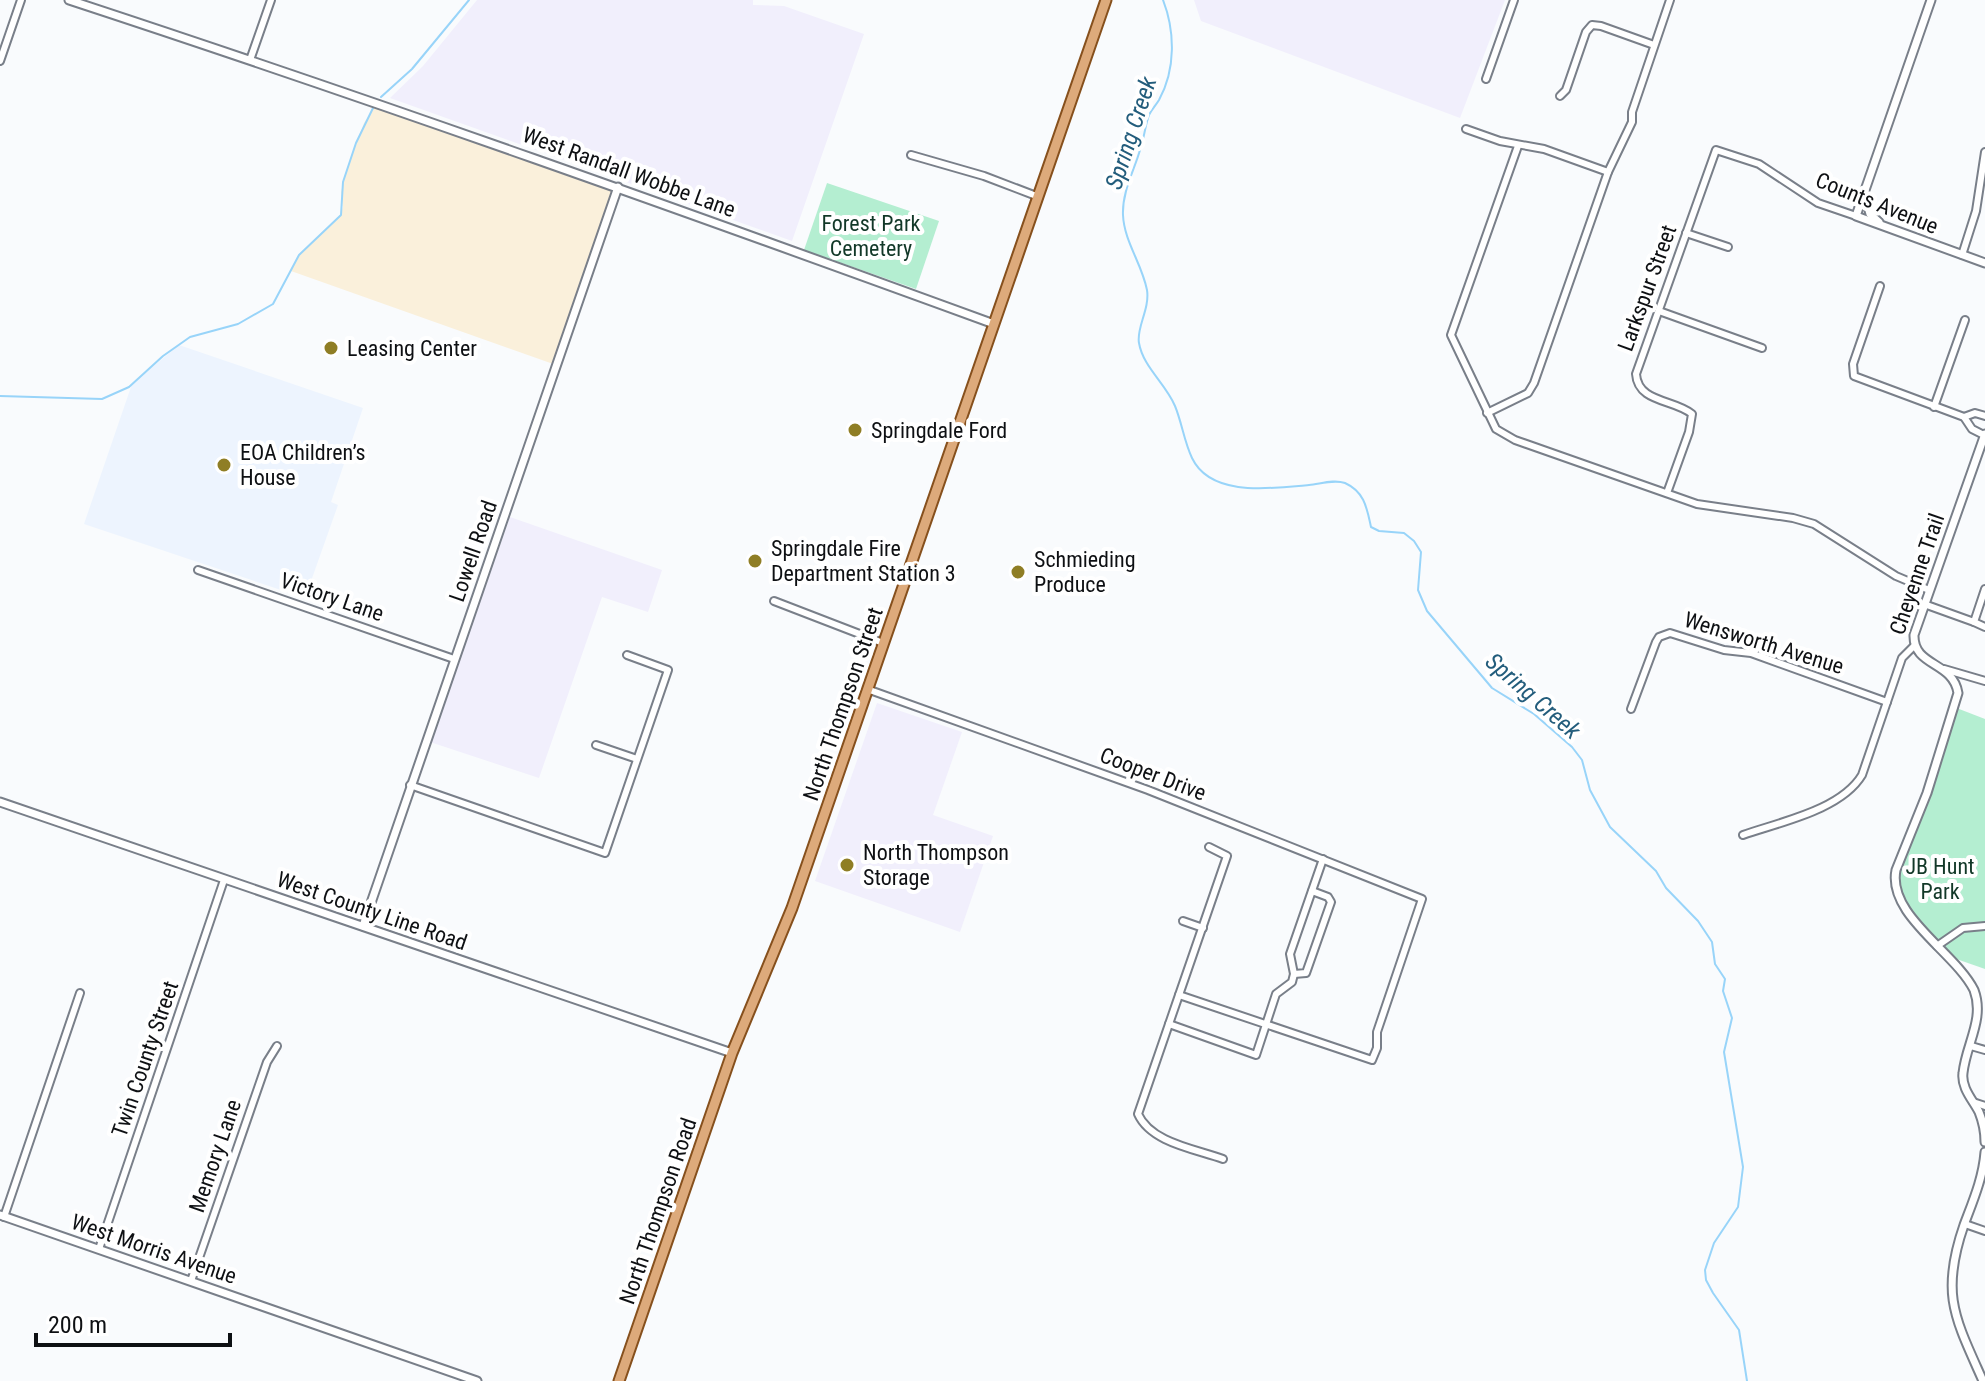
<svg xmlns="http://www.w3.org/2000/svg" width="1985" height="1381" viewBox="0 0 1985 1381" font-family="'Roboto Condensed',sans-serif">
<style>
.commercial{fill:#faf0db}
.industrial{fill:#f1effc}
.built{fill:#edf4fe}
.green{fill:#b4eed1}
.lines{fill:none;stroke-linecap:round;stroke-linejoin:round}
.stream{stroke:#98d4f9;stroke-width:2}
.minor-casing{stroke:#797f89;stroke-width:10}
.tertiary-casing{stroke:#797f89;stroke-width:11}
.primary-casing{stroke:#86501d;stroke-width:13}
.minor{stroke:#fff;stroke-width:6}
.tertiary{stroke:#fff;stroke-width:7}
.primary{stroke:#ddaa7b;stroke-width:9}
.poi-dot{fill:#8f7e25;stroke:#fff;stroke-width:3}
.labels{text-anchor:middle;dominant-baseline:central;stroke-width:8;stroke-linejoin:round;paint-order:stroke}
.street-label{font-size:22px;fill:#0e1013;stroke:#fff}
.park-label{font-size:22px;fill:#123828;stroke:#fff}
.poi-label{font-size:22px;fill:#0e1013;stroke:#fff;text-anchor:start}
.water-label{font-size:24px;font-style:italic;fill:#235d7c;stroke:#fff}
</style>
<rect width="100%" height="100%" fill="#f9fbfd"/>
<path class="commercial" d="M 377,103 L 618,187 L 556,365 L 291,271 L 299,255 L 341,214 L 343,207 L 341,192 L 348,167 L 364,123 Z"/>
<g class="industrial">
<path d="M 477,0 L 753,0 L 753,5 L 784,6 L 864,34 L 792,241 L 390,98 L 423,66 Z"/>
<path d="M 1194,0 L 1505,0 L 1460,118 L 1201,21 Z"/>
<path d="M 510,517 L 662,570 L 648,612 L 602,597 L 539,778 L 430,742 Z"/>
<path d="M 877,703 L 962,732 L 933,815 L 993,836 L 960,932 L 815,881 Z"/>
</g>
<path class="built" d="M 179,345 L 363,408 L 331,502 L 338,505 L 305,598 L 84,524 L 132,384 Z"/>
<g class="green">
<path d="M 827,183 L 939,221 L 916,289 L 804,250 Z"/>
<path d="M 1954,707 L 1985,719 L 1985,969 L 1945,955 L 1905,908 L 1896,870 Z"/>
</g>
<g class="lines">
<g class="stream">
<path d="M 1163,0 C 1175,31 1176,69 1159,100 C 1156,105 1152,109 1149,115 C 1145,126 1144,139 1140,150 C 1134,171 1122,192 1123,215 C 1124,241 1142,264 1147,290 C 1150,309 1136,328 1139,343 C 1143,367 1166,384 1175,406 C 1182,423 1184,441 1192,458 C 1211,498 1273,488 1309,485 C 1320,484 1334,479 1345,483 C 1365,492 1367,509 1371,527 L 1379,531 L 1404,533 L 1414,541 L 1421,552 L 1418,590 L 1427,611 L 1492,688 L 1534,714 L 1572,747 L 1582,760 L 1590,790 L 1610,827 L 1656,871 L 1666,888 L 1698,921 L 1712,942 L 1715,964 L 1725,979 L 1723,991 L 1732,1018 L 1724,1052 L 1743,1167 L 1738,1207 L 1714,1243 L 1705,1270 L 1706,1280 L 1713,1293 L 1739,1330 L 1747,1381"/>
<path d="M 381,97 L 412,69 L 469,0"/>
<path d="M 0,396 L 102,399 L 129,387 L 163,356 L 190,337 L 238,324 L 273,304 L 299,255 L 341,215 L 343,182 L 356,143 L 374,106"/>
</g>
<g class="minor-casing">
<g id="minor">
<path d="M 250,60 L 271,0"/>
<path d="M 0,61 L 21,0"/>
<path d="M 1486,79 L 1514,0"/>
<path d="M 1560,96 L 1566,90 L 1586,32 L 1592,25 L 1601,26 L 1654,45"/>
<path d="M 1466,129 L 1500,141 L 1544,149 L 1608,172"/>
<path d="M 1518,146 L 1451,335 L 1496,429 L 1515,440 L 1697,504 L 1793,518 L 1814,524 L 1896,576 L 1929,590"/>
<path d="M 911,155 L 984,176 L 1039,197"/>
<path d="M 1686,233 L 1728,247"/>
<path d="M 1962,255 L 1976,211 L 1985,152"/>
<path d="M 1880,286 L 1853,364 L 1854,376 L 1964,417 L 1972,429 L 1984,435"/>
<path d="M 1659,311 L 1762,348"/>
<path d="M 1934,407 L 1965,320"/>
<path d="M 1487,413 L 1528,393 L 1534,383 L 1608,172 L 1632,122 L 1632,112 L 1670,0"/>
<path d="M 1964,417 L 1975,413 L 1985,416"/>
<path d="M 1667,493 L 1689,432 L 1692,414 C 1674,399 1638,403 1636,374 L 1716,150 L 1759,164 L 1818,203 L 1856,216"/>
<path d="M 198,570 L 454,659"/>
<path d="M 1985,589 L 1974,622 L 1985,627"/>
<path d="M 774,601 L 883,643"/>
<path d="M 1924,604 L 1974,622"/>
<path d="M 1944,669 L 1985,681"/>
<path d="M 867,689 L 1148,790 L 1422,899 L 1377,1032 L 1377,1048 L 1372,1060 L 1179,995 L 1227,856 L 1209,847"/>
<path d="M 1631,709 L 1656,642 L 1659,637 L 1670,633 L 1724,650 L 1751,653 L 1887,702"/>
<path d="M 596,745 L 637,759"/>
<path d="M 410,785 L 605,853 L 668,670 L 627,655"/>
<path d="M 1743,835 C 1780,822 1841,810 1862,775 L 1902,658 L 1914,646"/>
<path d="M 1183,921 L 1203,928"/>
<path d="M 1937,946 L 1963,928 L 1985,926"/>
<path d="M 1294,974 L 1306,973 L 1331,902 L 1328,897 L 1312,891"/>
<path d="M 1179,995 L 1138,1114 C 1151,1143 1196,1149 1223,1159"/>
<path d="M 1169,1024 L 1256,1055 L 1276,994 L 1292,982 L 1294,974 L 1290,954 L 1323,859"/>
<path d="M 1971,1046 L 1985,1050"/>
<path d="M 1973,1102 L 1985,1106"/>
<path d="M 4,1217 L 80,993"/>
<path d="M 1965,1224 L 1985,1231"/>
<path d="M 99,1249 L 224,880"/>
<path d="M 191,1281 L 267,1062 L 277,1046"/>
</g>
</g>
<g class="tertiary-casing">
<g id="tertiary">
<path d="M 69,0 C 380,102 687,212 994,324"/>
<path d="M 1931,0 L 1856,216 L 1985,263"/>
<path d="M 1865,196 L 1870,214 L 1879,222"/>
<path d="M 1985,434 L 1914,635 C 1913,667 1953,661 1958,693 L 1927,793 L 1896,870 C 1887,915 1955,952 1974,990 C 1985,1019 1966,1044 1963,1073 C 1961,1088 1973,1100 1979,1112 C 1983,1122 1985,1132 1985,1142"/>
<path d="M 0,802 L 732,1053"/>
<path d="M 363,926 L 618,187"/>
<path d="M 0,1215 L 477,1381"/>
<path d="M 1983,1381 C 1955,1318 1940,1294 1964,1225 C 1973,1201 1983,1178 1985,1152"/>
</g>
</g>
<g class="primary-casing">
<path id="primary" d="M 619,1381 L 732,1053 L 792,908 L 1106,0"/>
</g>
<use href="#minor" class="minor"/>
<use href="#tertiary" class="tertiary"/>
<use href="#primary" class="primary"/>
</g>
<g class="poi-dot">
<circle cx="331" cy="348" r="8"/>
<circle cx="855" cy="430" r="8"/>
<circle cx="224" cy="465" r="8"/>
<circle cx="755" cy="561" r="8"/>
<circle cx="1018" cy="572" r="8"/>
<circle cx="847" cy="865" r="8"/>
</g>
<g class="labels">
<g class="street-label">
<text transform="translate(629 172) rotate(20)">West Randall Wobbe Lane</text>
<text transform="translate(1877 203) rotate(22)">Counts Avenue</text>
<text transform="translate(1647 288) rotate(-70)">Larkspur Street</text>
<text transform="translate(473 551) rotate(-71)">Lowell Road</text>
<text transform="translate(1917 574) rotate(-71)">Cheyenne Trail</text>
<text transform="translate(332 597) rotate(19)">Victory Lane</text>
<text transform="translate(1764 643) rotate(17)">Wensworth Avenue</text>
<text transform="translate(843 704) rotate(-71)">North Thompson Street</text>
<text transform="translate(1153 774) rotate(21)">Cooper Drive</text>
<text transform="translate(372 911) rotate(19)">West County Line Road</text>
<text transform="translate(145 1059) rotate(-71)">Twin County Street</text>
<text transform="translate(215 1156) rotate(-71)">Memory Lane</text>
<text transform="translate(658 1211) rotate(-71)">North Thompson Road</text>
<text transform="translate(154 1249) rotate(19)">West Morris Avenue</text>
</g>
<g class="park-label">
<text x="871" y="223">Forest Park<tspan x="871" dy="25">Cemetery</tspan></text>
<text x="1940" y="866">JB Hunt<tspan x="1940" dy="25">Park</tspan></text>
</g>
<g class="poi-label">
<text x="347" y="348">Leasing Center</text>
<text x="871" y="430">Springdale Ford</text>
<text x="240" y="452">EOA Children’s<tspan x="240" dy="25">House</tspan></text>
<text x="771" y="548">Springdale Fire<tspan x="771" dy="25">Department Station 3</tspan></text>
<text x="1034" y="559">Schmieding<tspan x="1034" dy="25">Produce</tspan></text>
<text x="863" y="852">North Thompson<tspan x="863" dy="25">Storage</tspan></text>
</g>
<g class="water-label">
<text transform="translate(1131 133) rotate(-72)">Spring Creek</text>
<text transform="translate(1533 696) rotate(41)">Spring Creek</text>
</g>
</g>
<path d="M36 1333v12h194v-12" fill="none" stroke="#0e1013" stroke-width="4"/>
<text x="48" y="1333" font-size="24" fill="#0e1013" stroke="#ffffff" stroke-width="6" paint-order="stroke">200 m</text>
</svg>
